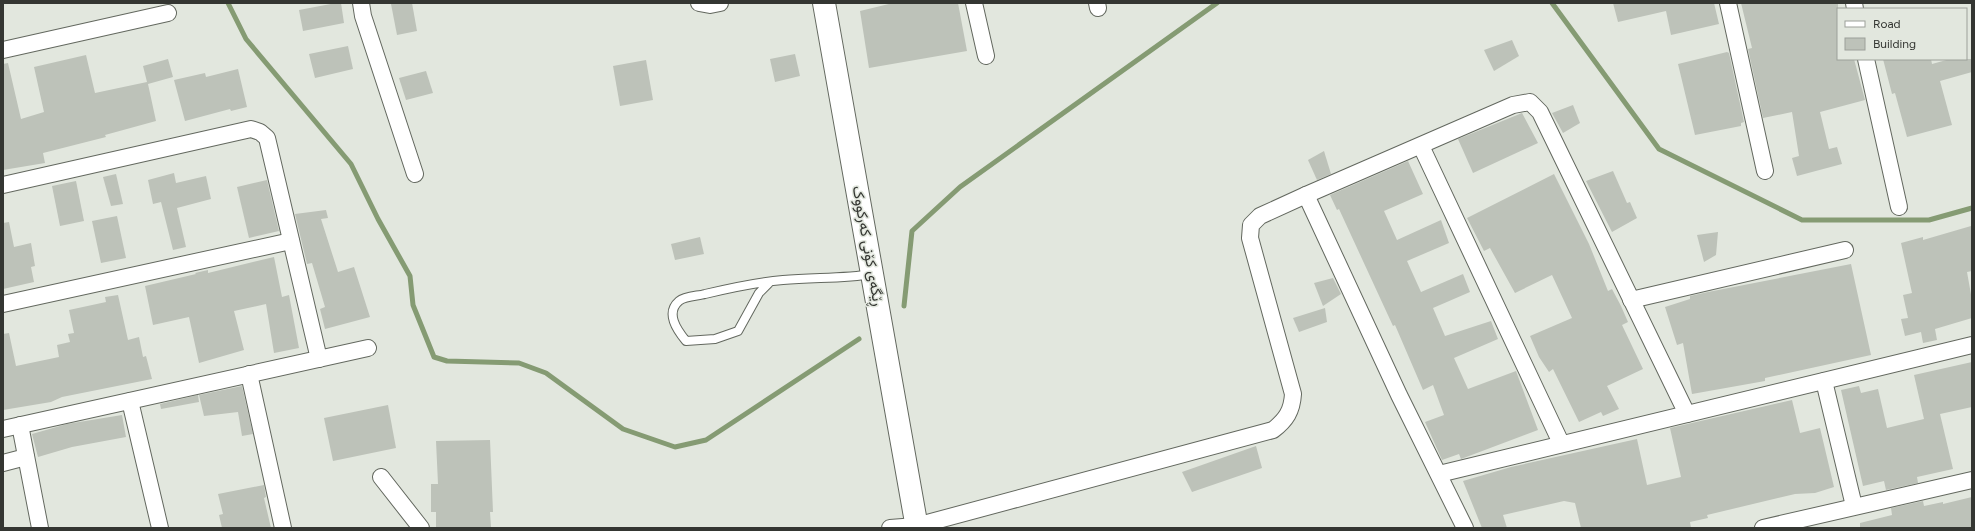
<svg xmlns="http://www.w3.org/2000/svg" width="1975" height="531" viewBox="0 0 1975 531" font-family="Figtree,Vazirmatn,sans-serif">
<style>
.lines{fill:none;stroke-linecap:round;stroke-linejoin:round}
.stream{stroke:#859b73;stroke-width:5}
.building{fill:#bdc2b9}
.lane-casing{stroke:#63685f;stroke-width:10}
.street-casing{stroke:#63685f;stroke-width:18}
.secondary-casing{stroke:#63685f;stroke-width:24}
.lane{stroke:#fff;stroke-width:8}
.street{stroke:#fff;stroke-width:16}
.secondary{stroke:#fff;stroke-width:22}
.labels{text-anchor:middle;dominant-baseline:central;stroke-width:3;stroke-linejoin:round;paint-order:stroke}
.street-label{font-size:15px;fill:#343632;stroke:#e2e7de}
</style>
<rect width="100%" height="100%" fill="#e2e7de"/>
<g class="lines">
<g class="stream">
<path d="M 228,3 L 246,39 L 351,164 L 378,219 L 410,276 L 413,305 L 434,357 L 447,361 L 519,363 L 546,373 L 623,429 L 675,447 L 706,440 L 859,339"/>
<path d="M 1552,3 L 1659,149 L 1802,220 L 1929,220 L 1972,208"/>
<path d="M 904,306 L 912,231 L 960,187 L 1217,3"/>
</g>
</g>
<g class="building">
<path d="M 336,3 L 341,3 L 344,23 L 303,31 L 299,10 Z"/>
<path d="M 399,3 L 412,3 L 417,31 L 397,35 L 391,4 Z"/>
<path d="M 893,3 L 958,3 L 967,51 L 869,68 L 860,11 Z"/>
<path d="M 1613,3 L 1714,3 L 1719,24 L 1671,35 L 1666,11 L 1618,22 Z"/>
<path d="M 1741,3 L 1838,3 L 1838,59 L 1854,59 L 1865,100 L 1820,112 L 1829,149 L 1837,147 L 1842,164 L 1797,176 L 1792,158 L 1799,156 L 1792,112 L 1763,118 L 1748,49 L 1752,48 Z"/>
<path d="M 1512,40 L 1519,56 L 1494,71 L 1484,50 Z"/>
<path d="M 348,46 L 353,69 L 315,78 L 309,54 Z"/>
<path d="M 1727,52 L 1729,53 L 1744,122 L 1741,123 L 1741,126 L 1695,135 L 1678,64 Z"/>
<path d="M 795,54 L 800,76 L 775,82 L 770,59 Z"/>
<path d="M 86,55 L 95,93 L 147,82 L 143,66 L 168,59 L 173,77 L 148,84 L 156,121 L 105,135 L 106,137 L 43,153 L 45,163 L 3,170 L 3,64 L 8,63 L 21,119 L 44,112 L 34,67 Z"/>
<path d="M 1883,59 L 1931,59 L 1932,64 L 1950,59 L 1972,59 L 1972,72 L 1940,81 L 1952,125 L 1907,137 L 1895,93 L 1892,94 Z"/>
<path d="M 646,60 L 653,100 L 620,106 L 613,66 Z"/>
<path d="M 238,69 L 247,107 L 231,111 L 230,109 L 185,121 L 174,80 L 205,73 L 206,77 Z"/>
<path d="M 426,71 L 433,93 L 406,100 L 399,78 Z"/>
<path d="M 1573,105 L 1580,123 L 1563,133 L 1552,113 Z"/>
<path d="M 1522,113 L 1538,143 L 1473,173 L 1458,139 Z"/>
<path d="M 1324,151 L 1331,174 L 1317,180 L 1308,160 Z"/>
<path d="M 1408,161 L 1423,194 L 1384,211 L 1397,240 L 1441,220 L 1449,243 L 1407,261 L 1421,292 L 1463,274 L 1470,292 L 1433,308 L 1445,336 L 1491,321 L 1498,339 L 1454,358 L 1468,389 L 1516,371 L 1538,430 L 1461,459 L 1459,454 L 1442,460 L 1425,422 L 1444,415 L 1433,385 L 1423,390 L 1395,325 L 1393,326 L 1339,209 L 1337,210 L 1330,195 Z"/>
<path d="M 1613,171 L 1627,203 L 1630,202 L 1637,218 L 1612,232 L 1586,181 Z"/>
<path d="M 174,173 L 176,183 L 206,176 L 211,199 L 177,208 L 186,247 L 173,250 L 161,202 L 153,204 L 148,180 Z"/>
<path d="M 116,174 L 123,204 L 111,206 L 103,177 Z"/>
<path d="M 1554,174 L 1589,244 L 1608,291 L 1612,289 L 1621,306 L 1628,322 L 1622,325 L 1643,369 L 1607,386 L 1619,409 L 1603,416 L 1601,412 L 1579,422 L 1553,369 L 1549,372 L 1539,357 L 1530,336 L 1572,318 L 1552,275 L 1515,293 L 1490,248 L 1484,251 L 1467,218 Z"/>
<path d="M 267,180 L 279,231 L 249,238 L 237,187 Z"/>
<path d="M 76,181 L 84,221 L 60,226 L 52,186 Z"/>
<path d="M 326,210 L 328,218 L 321,219 L 338,272 L 354,267 L 370,317 L 325,329 L 320,309 L 325,307 L 312,263 L 307,264 L 295,214 Z"/>
<path d="M 117,216 L 126,258 L 101,263 L 92,221 Z"/>
<path d="M 9,222 L 14,247 L 31,243 L 35,266 L 31,267 L 34,282 L 3,289 L 3,223 Z"/>
<path d="M 1971,226 L 1972,271 L 1967,272 L 1972,300 L 1972,318 L 1935,329 L 1937,340 L 1923,343 L 1921,332 L 1905,336 L 1901,319 L 1908,318 L 1903,295 L 1912,293 L 1901,243 L 1923,237 L 1923,240 Z"/>
<path d="M 1718,232 L 1716,255 L 1704,262 L 1697,235 Z"/>
<path d="M 700,237 L 704,254 L 675,260 L 671,244 Z"/>
<path d="M 274,257 L 282,297 L 289,295 L 299,348 L 274,353 L 266,304 L 234,311 L 244,350 L 199,363 L 189,317 L 153,325 L 145,286 L 196,274 L 195,273 L 208,270 L 208,273 Z"/>
<path d="M 1851,264 L 1871,355 L 1765,378 L 1765,381 L 1692,394 L 1683,343 L 1677,345 L 1665,307 L 1690,299 L 1690,296 L 1708,292 Z"/>
<path d="M 1333,278 L 1341,294 L 1323,306 L 1314,283 Z"/>
<path d="M 118,295 L 128,340 L 139,337 L 143,357 L 146,356 L 152,379 L 62,397 L 51,402 L 3,410 L 3,334 L 9,333 L 16,366 L 59,357 L 57,345 L 70,342 L 68,334 L 74,333 L 69,310 L 106,302 L 105,297 Z"/>
<path d="M 1325,308 L 1327,322 L 1299,332 L 1293,318 Z"/>
<path d="M 1972,362 L 1972,407 L 1940,414 L 1953,469 L 1917,477 L 1918,483 L 1886,490 L 1884,481 L 1863,486 L 1841,390 L 1859,386 L 1861,393 L 1878,389 L 1887,428 L 1924,419 L 1914,375 Z"/>
<path d="M 242,386 L 253,434 L 242,436 L 238,412 L 204,416 L 199,395 Z"/>
<path d="M 198,395 L 199,402 L 161,409 L 160,404 Z"/>
<path d="M 1792,400 L 1800,433 L 1820,428 L 1834,487 L 1815,493 L 1795,494 L 1707,515 L 1708,518 L 1690,522 L 1691,528 L 1581,528 L 1575,503 L 1564,501 L 1503,515 L 1507,528 L 1482,528 L 1463,481 L 1511,467 L 1637,439 L 1647,485 L 1681,477 L 1670,428 Z"/>
<path d="M 388,405 L 396,448 L 333,461 L 324,418 Z"/>
<path d="M 122,415 L 126,437 L 72,447 L 38,457 L 32,434 L 67,424 Z"/>
<path d="M 490,440 L 493,512 L 490,512 L 491,527 L 436,528 L 436,512 L 431,512 L 431,484 L 438,484 L 436,441 Z"/>
<path d="M 1256,446 L 1262,468 L 1192,492 L 1182,472 Z"/>
<path d="M 264,485 L 266,497 L 264,498 L 271,528 L 222,528 L 219,515 L 223,514 L 218,494 Z"/>
<path d="M 1972,497 L 1972,528 L 1860,528 L 1860,523 L 1892,515 L 1891,508 L 1923,501 L 1924,506 L 1943,502 L 1943,504 Z"/>
</g>
<g class="lines">
<g class="lane-casing">
<path id="lane" d="M 770,282 L 759,293 L 738,331 L 715,339 L 686,341 C 677,330 665,313 679,301 C 685,296 698,296 705,294 C 730,288 758,282 783,280 C 813,277 843,279 872,274"/>
</g>
<g class="street-casing">
<g id="street">
<path d="M 361,3 L 363,16 L 415,174"/>
<path d="M 699,3 L 710,5 L 720,3"/>
<path d="M 974,3 L 986,56"/>
<path d="M 1097,3 L 1098,8"/>
<path d="M 1728,3 L 1765,171"/>
<path d="M 1854,3 L 1855,9"/>
<path d="M 3,50 L 168,13"/>
<path d="M 1866,59 L 1899,207"/>
<path d="M 1421,146 L 1561,443"/>
<path d="M 3,185 L 251,129 L 260,132 L 267,138 L 319,359"/>
<path d="M 1306,195 L 1399,395 L 1465,528"/>
<path d="M 1631,300 L 1845,250"/>
<path d="M 3,304 L 291,241"/>
<path d="M 249,374 L 283,528"/>
<path d="M 1824,381 L 1854,506"/>
<path d="M 130,401 L 160,528"/>
<path d="M 20,425 L 40,528"/>
<path d="M 3,429 L 368,348"/>
<path d="M 3,463 L 26,457"/>
<path d="M 1439,474 L 1972,345"/>
<path d="M 381,477 L 421,528"/>
<path d="M 890,528 L 916,526 L 1273,430 C 1286,420 1292,411 1293,394 L 1250,238 L 1251,225 L 1260,216 L 1306,195 L 1513,105 L 1530,102 L 1540,112 L 1687,414"/>
<path d="M 1763,528 L 1972,480"/>
</g>
</g>
<g class="secondary-casing">
<path id="secondary" d="M 824,3 L 917,528"/>
</g>
<use href="#lane" class="lane"/>
<use href="#street" class="street"/>
<use href="#secondary" class="secondary"/>
</g>
<g class="labels">
<g class="street-label">
<text transform="translate(868 246) rotate(80)">ڕێگەی کۆنی کەرکووک</text>
</g>
</g>
<rect width="1975" height="531" fill="none" stroke="#343632" stroke-width="8"/>
<rect x="1837" y="8" width="130" height="52" fill="#e2e7de" stroke="#9ca099"/>
<rect x="1845" y="21" width="20" height="6" fill="#ffffff" stroke="#9ca099"/>
<text x="1873" y="28" font-size="12" fill="#343632">Road</text>
<rect x="1845" y="38" width="20" height="12" fill="#bdc2b9" stroke="#9ca099"/>
<text x="1873" y="48" font-size="12" fill="#343632">Building</text>
</svg>
